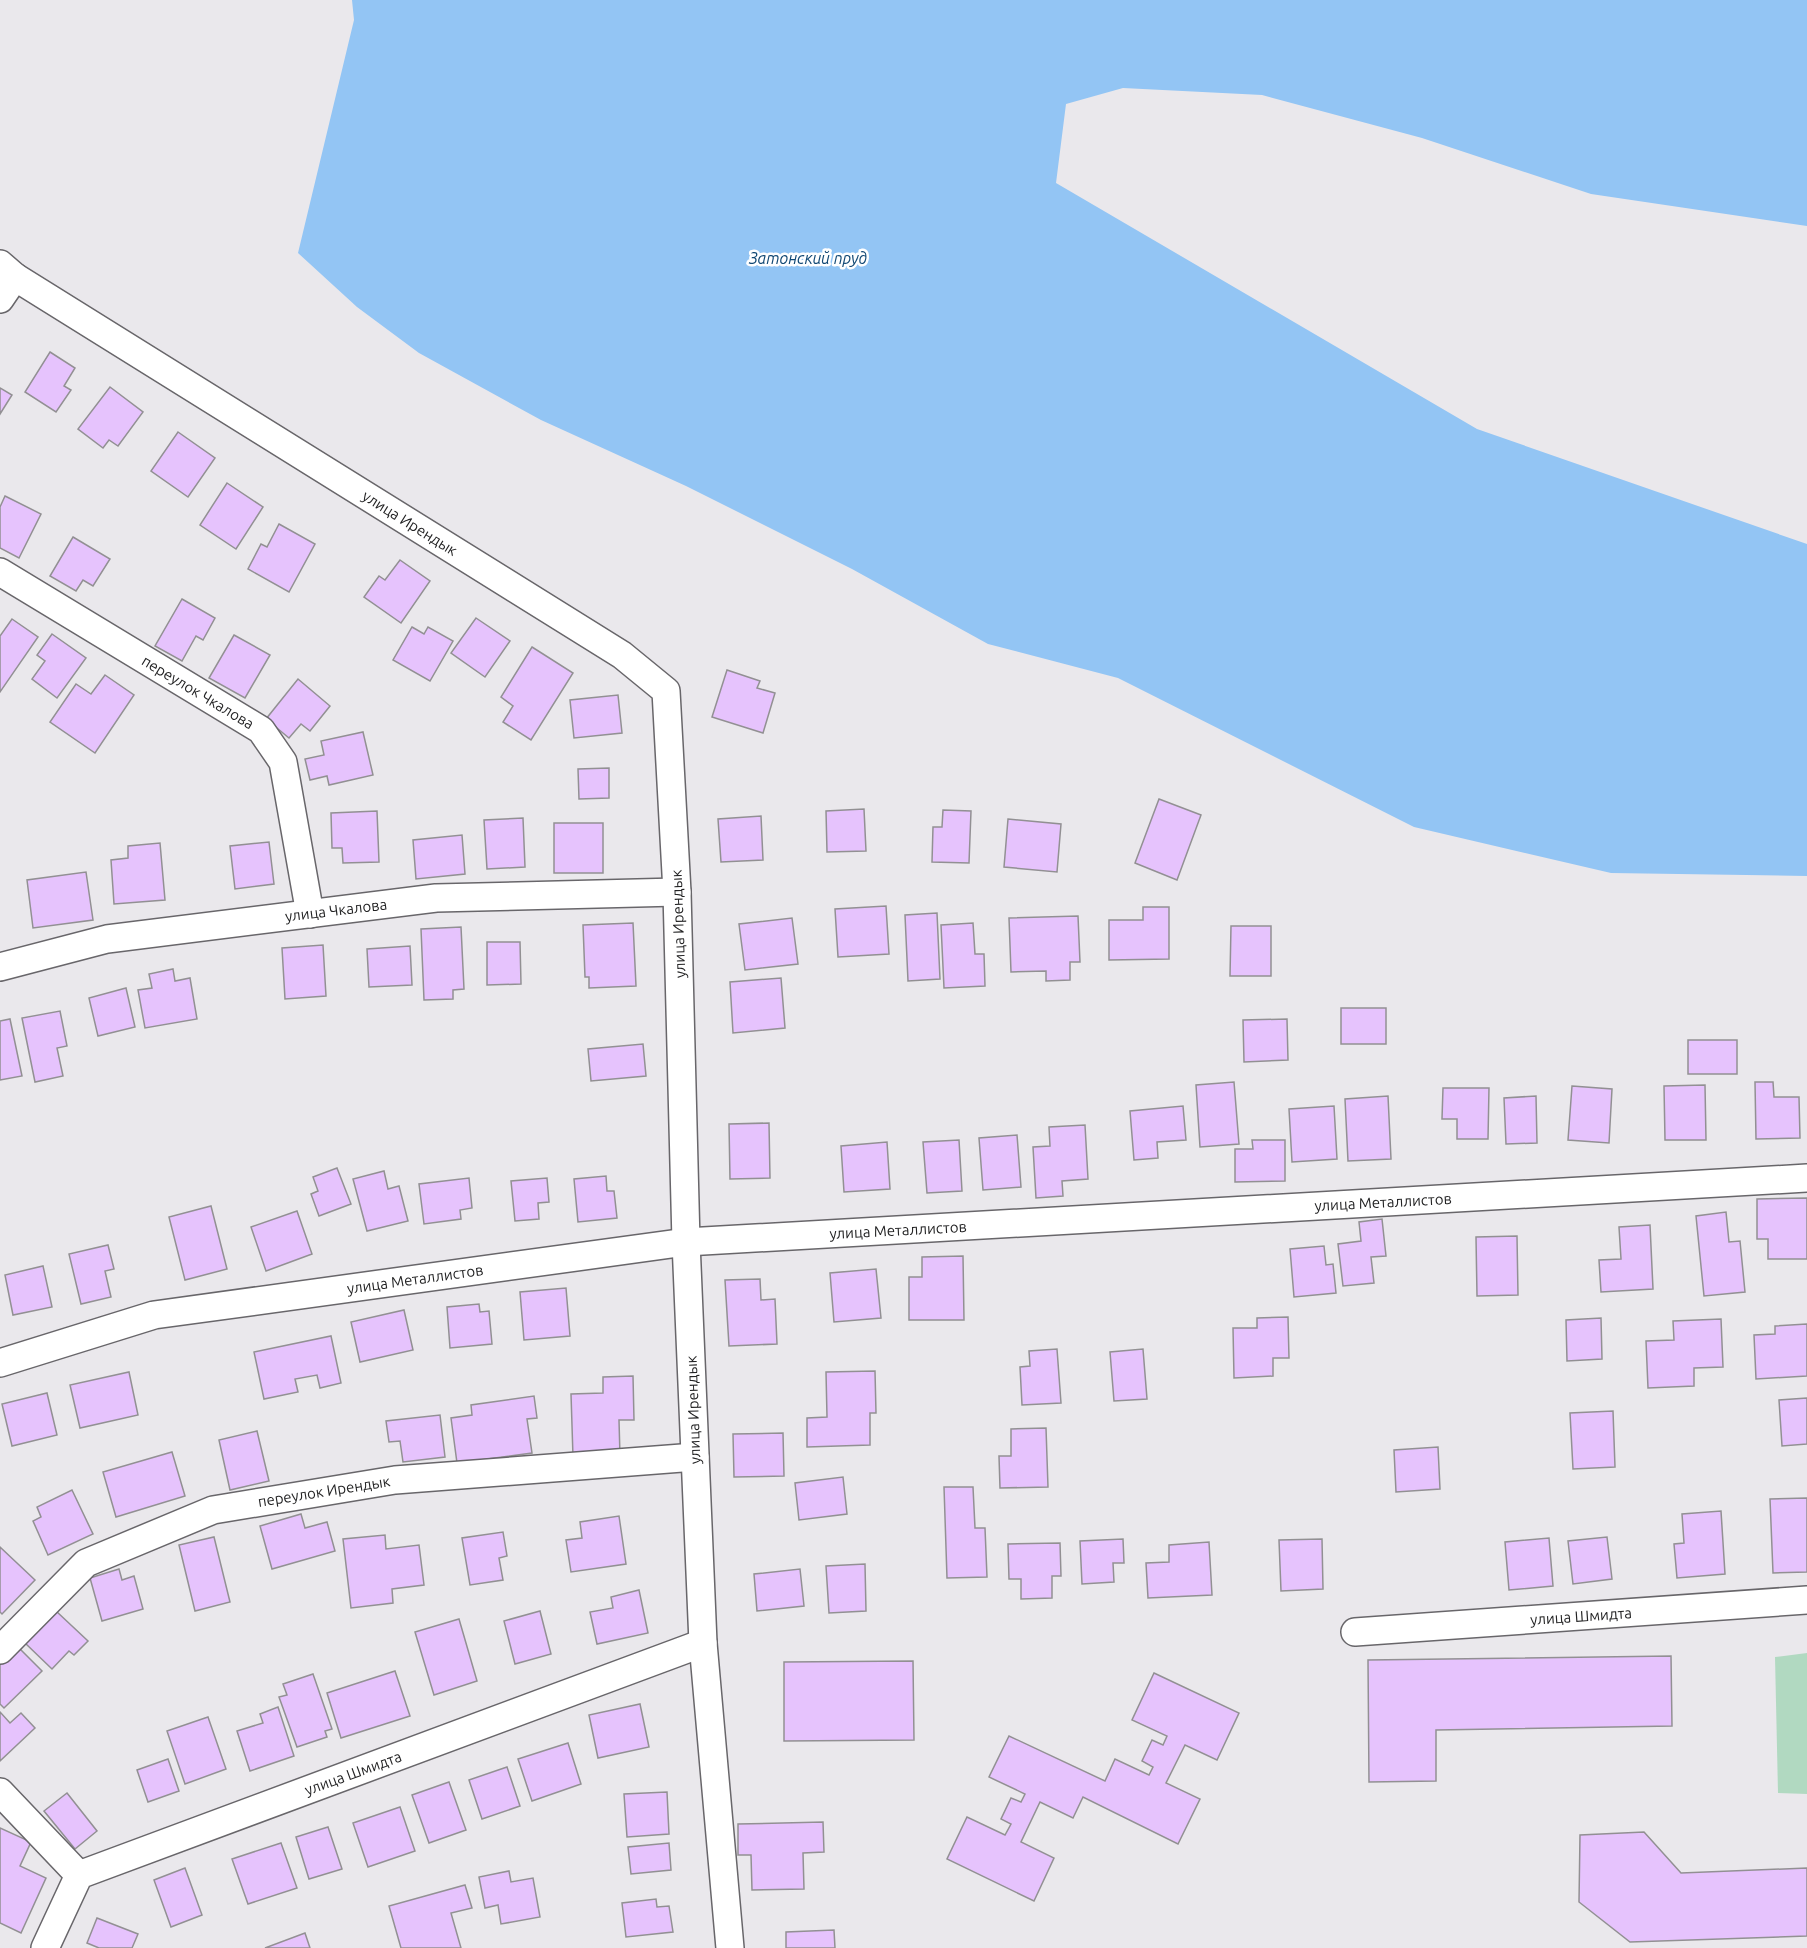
<svg xmlns="http://www.w3.org/2000/svg" width="1807" height="1948" viewBox="0 0 1807 1948" font-family="Ubuntu,sans-serif">
<style>
.green{fill:#b1d9c1}
.water{fill:#93c5f4}
.building{fill:#e6c3fd;stroke:#929093;stroke-width:1.5}
.lines{fill:none;stroke-linecap:round;stroke-linejoin:round}
.street-casing{stroke:#68666a;stroke-width:30}
.street{stroke:#fff;stroke-width:27}
.labels{text-anchor:middle;dominant-baseline:central;stroke-width:5;stroke-linejoin:round;paint-order:stroke}
.street-label{font-size:15px;fill:#232324;stroke:#fff}
.water-label{font-size:16px;font-style:italic;fill:#114874;stroke:#fff}
</style>
<rect width="100%" height="100%" fill="#eae8ec"/>
<path class="green" d="M 1807,1653 L 1807,1794 L 1778,1793 L 1775,1657 Z"/>
<path class="water" d="M 352,0 L 1807,0 L 1807,226 L 1591,194 L 1422,138 L 1262,95 L 1123,88 L 1066,104 L 1056,183 L 1477,429 L 1807,544 L 1807,876 L 1611,873 L 1414,827 L 1118,678 L 988,644 L 852,569 L 686,486 L 541,420 L 419,353 L 357,307 L 298,253 L 354,20 Z"/>
<g class="building">
<path d="M 50,352 L 75,368 L 64,386 L 71,390 L 56,412 L 25,392 Z"/>
<path d="M 110,387 L 143,412 L 118,446 L 109,440 L 103,448 L 78,429 Z"/>
<path d="M 0,388 L 12,395 L 0,414 Z"/>
<path d="M 178,432 L 215,458 L 188,497 L 151,471 Z"/>
<path d="M 227,483 L 263,507 L 236,549 L 200,525 Z"/>
<path d="M 5,496 L 41,514 L 19,558 L 0,548 L 0,507 Z"/>
<path d="M 279,524 L 315,544 L 289,592 L 248,569 L 261,544 L 267,547 Z"/>
<path d="M 73,537 L 110,559 L 93,586 L 83,580 L 76,591 L 50,576 Z"/>
<path d="M 400,560 L 430,581 L 401,623 L 364,597 L 379,576 L 385,580 Z"/>
<path d="M 182,599 L 215,618 L 203,640 L 196,636 L 182,661 L 155,646 Z"/>
<path d="M 476,618 L 510,641 L 485,677 L 451,653 Z"/>
<path d="M 12,619 L 38,637 L 0,692 L 0,636 Z"/>
<path d="M 412,627 L 424,634 L 428,627 L 453,641 L 430,681 L 393,660 Z"/>
<path d="M 52,634 L 86,658 L 57,698 L 32,679 L 45,661 L 37,655 Z"/>
<path d="M 234,635 L 270,655 L 245,698 L 209,678 Z"/>
<path d="M 532,647 L 573,673 L 531,740 L 503,722 L 513,706 L 501,697 Z"/>
<path d="M 727,670 L 760,681 L 757,688 L 775,693 L 763,733 L 712,717 Z"/>
<path d="M 105,675 L 134,695 L 95,753 L 50,722 L 76,684 L 91,694 Z"/>
<path d="M 298,679 L 330,706 L 310,731 L 301,724 L 289,738 L 266,719 Z"/>
<path d="M 618,695 L 622,733 L 574,738 L 570,700 Z"/>
<path d="M 363,732 L 373,775 L 329,785 L 327,776 L 310,780 L 305,759 L 324,755 L 321,741 Z"/>
<path d="M 609,768 L 609,798 L 579,799 L 578,769 Z"/>
<path d="M 1159,799 L 1201,815 L 1177,880 L 1135,863 Z"/>
<path d="M 864,809 L 866,851 L 827,852 L 826,811 Z"/>
<path d="M 943,810 L 971,811 L 969,863 L 932,862 L 933,827 L 942,827 Z"/>
<path d="M 377,811 L 379,862 L 343,863 L 342,848 L 332,848 L 331,813 Z"/>
<path d="M 761,816 L 763,860 L 721,862 L 718,819 Z"/>
<path d="M 523,818 L 525,867 L 487,869 L 484,820 Z"/>
<path d="M 1008,819 L 1061,824 L 1057,872 L 1004,867 Z"/>
<rect x="554" y="823" width="49" height="50"/>
<path d="M 462,835 L 465,874 L 416,879 L 413,840 Z"/>
<path d="M 269,842 L 274,884 L 235,889 L 230,846 Z"/>
<path d="M 160,843 L 165,900 L 114,904 L 111,860 L 128,858 L 128,846 Z"/>
<path d="M 86,872 L 93,920 L 33,928 L 27,880 Z"/>
<path d="M 886,906 L 889,954 L 838,957 L 835,909 Z"/>
<path d="M 1143,907 L 1169,907 L 1169,959 L 1109,960 L 1109,920 L 1143,920 Z"/>
<path d="M 937,913 L 940,979 L 908,981 L 905,915 Z"/>
<path d="M 1078,916 L 1080,962 L 1070,962 L 1070,980 L 1046,981 L 1046,971 L 1011,972 L 1009,918 Z"/>
<path d="M 792,918 L 798,964 L 745,970 L 739,924 Z"/>
<path d="M 633,923 L 636,986 L 589,988 L 589,977 L 585,977 L 583,925 Z"/>
<path d="M 973,923 L 975,954 L 984,954 L 985,986 L 944,988 L 941,925 Z"/>
<path d="M 1231,926 L 1271,926 L 1271,976 L 1230,976 Z"/>
<path d="M 461,927 L 464,989 L 453,990 L 453,999 L 424,1000 L 421,929 Z"/>
<path d="M 487,942 L 520,942 L 521,984 L 487,985 Z"/>
<path d="M 323,945 L 326,996 L 285,999 L 282,948 Z"/>
<path d="M 410,946 L 412,985 L 369,987 L 367,949 Z"/>
<path d="M 173,969 L 175,981 L 190,978 L 197,1019 L 145,1028 L 138,990 L 152,988 L 149,974 Z"/>
<path d="M 781,978 L 785,1028 L 733,1033 L 730,982 Z"/>
<path d="M 126,988 L 135,1027 L 98,1036 L 89,998 Z"/>
<rect x="1341" y="1008" width="45" height="36"/>
<path d="M 60,1011 L 67,1046 L 57,1048 L 63,1076 L 35,1082 L 22,1018 Z"/>
<path d="M 10,1019 L 22,1076 L 0,1080 L 0,1021 Z"/>
<path d="M 1287,1019 L 1288,1060 L 1244,1062 L 1243,1020 Z"/>
<rect x="1688" y="1040" width="49" height="34"/>
<path d="M 643,1044 L 646,1076 L 591,1081 L 588,1049 Z"/>
<path d="M 1234,1082 L 1239,1144 L 1200,1147 L 1196,1085 Z"/>
<path d="M 1755,1082 L 1773,1082 L 1774,1097 L 1799,1097 L 1800,1138 L 1756,1139 Z"/>
<path d="M 1705,1085 L 1706,1140 L 1665,1140 L 1664,1086 Z"/>
<path d="M 1572,1086 L 1612,1089 L 1609,1143 L 1568,1140 Z"/>
<path d="M 1443,1088 L 1489,1088 L 1488,1139 L 1457,1139 L 1457,1119 L 1442,1119 Z"/>
<path d="M 1388,1096 L 1391,1159 L 1348,1161 L 1345,1099 Z"/>
<path d="M 1536,1096 L 1537,1143 L 1506,1144 L 1504,1098 Z"/>
<path d="M 1183,1106 L 1186,1140 L 1157,1142 L 1158,1158 L 1134,1160 L 1130,1111 Z"/>
<path d="M 1334,1106 L 1337,1159 L 1292,1162 L 1289,1109 Z"/>
<path d="M 769,1123 L 770,1178 L 730,1179 L 729,1124 Z"/>
<path d="M 1085,1125 L 1088,1179 L 1062,1181 L 1063,1196 L 1036,1198 L 1033,1147 L 1050,1146 L 1049,1127 Z"/>
<path d="M 1017,1135 L 1021,1187 L 983,1190 L 979,1138 Z"/>
<path d="M 959,1140 L 962,1191 L 927,1193 L 923,1142 Z"/>
<path d="M 1252,1140 L 1285,1140 L 1285,1181 L 1235,1182 L 1235,1149 L 1253,1149 Z"/>
<path d="M 887,1142 L 890,1189 L 844,1192 L 841,1146 Z"/>
<path d="M 337,1168 L 351,1204 L 319,1216 L 311,1194 L 318,1191 L 313,1177 Z"/>
<path d="M 384,1171 L 388,1189 L 399,1186 L 408,1221 L 367,1231 L 353,1179 Z"/>
<path d="M 606,1176 L 607,1191 L 614,1191 L 617,1218 L 578,1222 L 574,1179 Z"/>
<path d="M 469,1178 L 472,1208 L 460,1210 L 461,1219 L 424,1224 L 419,1184 Z"/>
<path d="M 547,1178 L 549,1202 L 538,1203 L 539,1219 L 515,1221 L 511,1181 Z"/>
<path d="M 1807,1198 L 1807,1259 L 1768,1259 L 1768,1239 L 1757,1239 L 1757,1199 Z"/>
<path d="M 211,1206 L 227,1269 L 185,1280 L 169,1217 Z"/>
<path d="M 297,1211 L 312,1254 L 266,1271 L 251,1227 Z"/>
<path d="M 1726,1212 L 1729,1242 L 1740,1241 L 1745,1292 L 1704,1296 L 1696,1216 Z"/>
<path d="M 1382,1219 L 1386,1256 L 1371,1257 L 1374,1283 L 1343,1286 L 1338,1244 L 1361,1241 L 1359,1222 Z"/>
<path d="M 1650,1225 L 1653,1289 L 1601,1292 L 1599,1260 L 1621,1259 L 1619,1227 Z"/>
<path d="M 1517,1236 L 1518,1295 L 1477,1296 L 1476,1237 Z"/>
<path d="M 108,1245 L 114,1269 L 105,1271 L 111,1297 L 81,1304 L 69,1254 Z"/>
<path d="M 1324,1246 L 1326,1265 L 1333,1264 L 1336,1293 L 1294,1297 L 1290,1249 Z"/>
<path d="M 963,1256 L 964,1320 L 909,1320 L 909,1277 L 922,1277 L 922,1257 Z"/>
<path d="M 43,1266 L 52,1307 L 13,1315 L 5,1275 Z"/>
<path d="M 876,1269 L 881,1318 L 834,1322 L 830,1273 Z"/>
<path d="M 760,1279 L 761,1300 L 775,1299 L 777,1344 L 729,1346 L 725,1280 Z"/>
<path d="M 566,1288 L 570,1336 L 524,1340 L 520,1292 Z"/>
<path d="M 479,1304 L 480,1312 L 489,1311 L 492,1344 L 450,1348 L 447,1307 Z"/>
<path d="M 404,1310 L 413,1350 L 360,1362 L 351,1322 Z"/>
<path d="M 1288,1317 L 1289,1358 L 1273,1358 L 1273,1376 L 1234,1378 L 1233,1328 L 1257,1328 L 1257,1318 Z"/>
<path d="M 1601,1318 L 1602,1359 L 1567,1361 L 1566,1320 Z"/>
<path d="M 1721,1319 L 1723,1367 L 1694,1368 L 1694,1386 L 1648,1388 L 1646,1341 L 1674,1340 L 1673,1321 Z"/>
<path d="M 1807,1324 L 1807,1376 L 1756,1379 L 1754,1335 L 1775,1334 L 1775,1326 Z"/>
<path d="M 331,1336 L 341,1383 L 320,1388 L 317,1375 L 295,1379 L 298,1392 L 264,1399 L 254,1352 Z"/>
<path d="M 1057,1349 L 1061,1403 L 1022,1405 L 1020,1367 L 1030,1366 L 1029,1351 Z"/>
<path d="M 1143,1349 L 1147,1399 L 1114,1401 L 1110,1352 Z"/>
<path d="M 875,1371 L 876,1413 L 870,1413 L 870,1445 L 807,1447 L 807,1418 L 827,1417 L 826,1372 Z"/>
<path d="M 129,1372 L 138,1415 L 80,1428 L 70,1385 Z"/>
<path d="M 633,1376 L 634,1420 L 619,1420 L 620,1456 L 573,1457 L 571,1394 L 603,1393 L 603,1377 Z"/>
<path d="M 47,1393 L 57,1435 L 12,1446 L 2,1404 Z"/>
<path d="M 534,1396 L 537,1418 L 527,1419 L 532,1453 L 457,1463 L 451,1418 L 472,1415 L 471,1405 Z"/>
<path d="M 1807,1398 L 1807,1444 L 1782,1446 L 1779,1400 Z"/>
<path d="M 1613,1411 L 1615,1467 L 1573,1469 L 1570,1413 Z"/>
<path d="M 440,1415 L 445,1457 L 403,1462 L 400,1441 L 389,1442 L 386,1421 Z"/>
<path d="M 1046,1428 L 1048,1487 L 1000,1488 L 999,1456 L 1011,1456 L 1011,1429 Z"/>
<path d="M 257,1431 L 269,1481 L 230,1490 L 219,1440 Z"/>
<path d="M 783,1433 L 784,1476 L 734,1477 L 733,1434 Z"/>
<path d="M 1438,1447 L 1440,1489 L 1396,1492 L 1394,1450 Z"/>
<path d="M 172,1452 L 185,1496 L 116,1517 L 103,1472 Z"/>
<path d="M 843,1477 L 847,1514 L 799,1520 L 795,1483 Z"/>
<path d="M 944,1487 L 973,1487 L 975,1528 L 985,1528 L 987,1577 L 947,1578 Z"/>
<path d="M 72,1490 L 93,1534 L 48,1555 L 33,1521 L 41,1517 L 37,1507 Z"/>
<path d="M 1807,1498 L 1807,1572 L 1773,1573 L 1770,1499 Z"/>
<path d="M 1721,1511 L 1725,1574 L 1677,1578 L 1674,1544 L 1684,1543 L 1682,1514 Z"/>
<path d="M 301,1514 L 305,1528 L 327,1522 L 335,1551 L 272,1569 L 260,1526 Z"/>
<path d="M 619,1516 L 626,1564 L 571,1572 L 566,1540 L 582,1538 L 580,1522 Z"/>
<path d="M 503,1532 L 507,1556 L 499,1558 L 503,1580 L 470,1585 L 462,1538 Z"/>
<path d="M 385,1535 L 386,1549 L 419,1545 L 424,1585 L 392,1589 L 393,1603 L 351,1608 L 343,1539 Z"/>
<path d="M 214,1537 L 230,1602 L 195,1611 L 179,1545 Z"/>
<path d="M 1607,1537 L 1612,1579 L 1573,1584 L 1568,1541 Z"/>
<path d="M 1549,1538 L 1553,1586 L 1509,1590 L 1505,1542 Z"/>
<path d="M 1123,1539 L 1124,1563 L 1113,1563 L 1114,1582 L 1082,1584 L 1080,1541 Z"/>
<path d="M 1322,1539 L 1323,1589 L 1281,1591 L 1279,1540 Z"/>
<path d="M 1209,1542 L 1212,1595 L 1148,1598 L 1146,1563 L 1169,1562 L 1169,1545 Z"/>
<path d="M 1060,1543 L 1061,1576 L 1052,1576 L 1052,1598 L 1021,1599 L 1021,1579 L 1009,1579 L 1008,1544 Z"/>
<path d="M 0,1547 L 35,1580 L 2,1614 L 0,1612 Z"/>
<path d="M 865,1564 L 866,1611 L 829,1613 L 826,1566 Z"/>
<path d="M 119,1569 L 122,1580 L 134,1576 L 143,1609 L 102,1621 L 90,1578 Z"/>
<path d="M 800,1569 L 804,1606 L 757,1611 L 754,1574 Z"/>
<path d="M 639,1590 L 648,1633 L 597,1644 L 590,1612 L 613,1608 L 611,1597 Z"/>
<path d="M 56,1611 L 88,1641 L 74,1655 L 69,1651 L 52,1669 L 25,1643 Z"/>
<path d="M 540,1611 L 551,1654 L 515,1664 L 504,1621 Z"/>
<path d="M 459,1619 L 477,1681 L 434,1695 L 415,1632 Z"/>
<path d="M 18,1647 L 42,1671 L 4,1708 L 0,1704 L 0,1664 Z"/>
<path d="M 1671,1656 L 1672,1726 L 1436,1730 L 1436,1781 L 1369,1782 L 1368,1660 Z"/>
<path d="M 913,1661 L 914,1740 L 784,1741 L 784,1662 Z"/>
<path d="M 395,1671 L 410,1716 L 341,1738 L 327,1693 Z"/>
<path d="M 1154,1673 L 1239,1713 L 1217,1760 L 1185,1745 L 1166,1783 L 1200,1799 L 1178,1844 L 1083,1797 L 1073,1818 L 1040,1802 L 1021,1842 L 1054,1858 L 1034,1901 L 947,1859 L 967,1817 L 1005,1835 L 1011,1824 L 1001,1819 L 1011,1798 L 1021,1802 L 1025,1794 L 989,1777 L 1009,1736 L 1105,1781 L 1115,1759 L 1149,1775 L 1153,1767 L 1142,1761 L 1152,1740 L 1163,1745 L 1167,1736 L 1132,1720 Z"/>
<path d="M 313,1674 L 332,1729 L 325,1731 L 327,1737 L 297,1747 L 279,1697 L 287,1695 L 283,1684 Z"/>
<path d="M 640,1704 L 649,1747 L 598,1758 L 589,1715 Z"/>
<path d="M 278,1707 L 294,1756 L 250,1771 L 237,1731 L 263,1723 L 260,1714 Z"/>
<path d="M 0,1712 L 10,1723 L 21,1713 L 35,1728 L 0,1761 Z"/>
<path d="M 208,1717 L 226,1769 L 185,1784 L 167,1731 Z"/>
<path d="M 568,1743 L 581,1784 L 532,1801 L 518,1759 Z"/>
<path d="M 168,1759 L 179,1791 L 148,1802 L 137,1770 Z"/>
<path d="M 507,1767 L 520,1806 L 482,1819 L 469,1780 Z"/>
<path d="M 449,1782 L 466,1830 L 429,1843 L 412,1795 Z"/>
<path d="M 667,1792 L 669,1834 L 627,1837 L 624,1794 Z"/>
<path d="M 67,1793 L 97,1831 L 75,1849 L 44,1811 Z"/>
<path d="M 400,1807 L 415,1851 L 368,1867 L 353,1823 Z"/>
<path d="M 823,1822 L 824,1852 L 803,1853 L 804,1889 L 752,1890 L 751,1855 L 738,1855 L 738,1824 Z"/>
<path d="M 328,1827 L 342,1869 L 309,1879 L 296,1837 Z"/>
<path d="M 0,1828 L 31,1842 L 20,1866 L 46,1878 L 21,1933 L 0,1923 Z"/>
<path d="M 1644,1832 L 1681,1873 L 1807,1868 L 1807,1936 L 1630,1942 L 1579,1902 L 1580,1835 Z"/>
<path d="M 281,1843 L 297,1888 L 248,1904 L 232,1859 Z"/>
<path d="M 669,1843 L 671,1870 L 631,1874 L 628,1847 Z"/>
<path d="M 185,1868 L 202,1915 L 171,1927 L 154,1880 Z"/>
<path d="M 509,1871 L 511,1882 L 533,1878 L 540,1917 L 501,1924 L 498,1905 L 485,1908 L 479,1877 Z"/>
<path d="M 465,1885 L 472,1908 L 451,1913 L 461,1948 L 401,1948 L 389,1906 Z"/>
<path d="M 656,1899 L 657,1907 L 669,1906 L 673,1932 L 626,1937 L 622,1903 Z"/>
<path d="M 97,1918 L 138,1934 L 132,1948 L 99,1948 L 87,1943 Z"/>
<path d="M 834,1930 L 835,1948 L 786,1948 L 786,1932 Z"/>
<path d="M 305,1933 L 310,1948 L 265,1948 Z"/>
</g>
<g class="lines">
<g class="street-casing">
<g id="street">
<path d="M 0,264 L 15,277 L 622,655 L 666,691 L 677,892 L 686,1242 L 703,1643 L 730,1948"/>
<path d="M 0,299 L 15,277"/>
<path d="M 0,572 L 261,730 L 283,762 L 310,914"/>
<path d="M 0,967 L 107,939 L 436,898 L 677,892"/>
<path d="M 0,1363 L 154,1315 L 686,1242 L 1807,1178"/>
<path d="M 1355,1632 L 1807,1600"/>
<path d="M 0,1650 L 86,1563 L 213,1510 L 395,1480 L 695,1457"/>
<path d="M 0,1792 L 79,1875"/>
<path d="M 45,1948 L 79,1875 L 703,1643"/>
</g>
</g>
<use href="#street" class="street"/>
</g>
<g class="labels">
<g class="street-label">
<text transform="translate(410 523) rotate(32)">улица Ирендык</text>
<text transform="translate(198 692) rotate(31)">переулок Чкалова</text>
<text transform="translate(336 910) rotate(-7)">улица Чкалова</text>
<text transform="translate(678 924) rotate(-92)">улица Ирендык</text>
<text transform="translate(1383 1202) rotate(-3)">улица Металлистов</text>
<text transform="translate(898 1230) rotate(-3)">улица Металлистов</text>
<text transform="translate(415 1279) rotate(-8)">улица Металлистов</text>
<text transform="translate(693 1410) rotate(-92)">улица Ирендык</text>
<text transform="translate(324 1491) rotate(-9)">переулок Ирендык</text>
<text transform="translate(1581 1616) rotate(-4)">улица Шмидта</text>
<text transform="translate(353 1773) rotate(-20)">улица Шмидта</text>
</g>
<g class="water-label">
<text x="808" y="258">Затонский пруд</text>
</g>
</g>
</svg>
